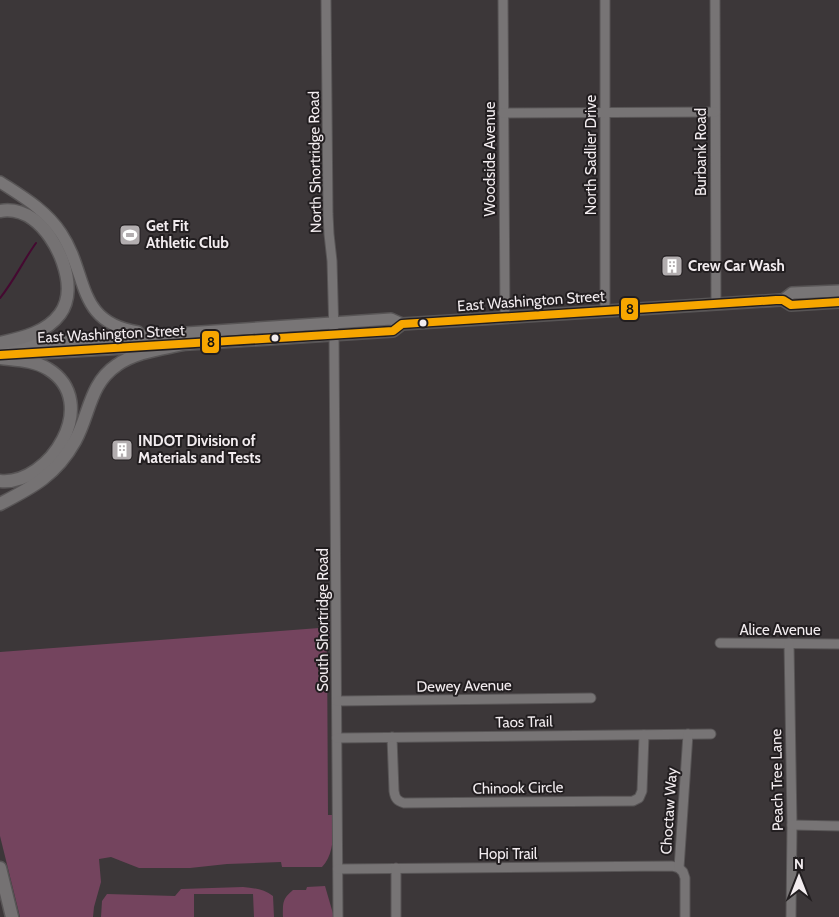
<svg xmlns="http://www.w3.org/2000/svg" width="839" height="917" viewBox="0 0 839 917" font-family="Cabin,sans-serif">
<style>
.green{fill:#74445e}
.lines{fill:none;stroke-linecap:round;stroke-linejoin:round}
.stream{stroke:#450931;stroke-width:2}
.minor-casing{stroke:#585556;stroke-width:11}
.major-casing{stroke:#585556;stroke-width:14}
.highway-casing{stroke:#585556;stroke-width:15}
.minor{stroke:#777475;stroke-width:9}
.major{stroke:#787576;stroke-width:11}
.highway{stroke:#757273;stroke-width:12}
.bus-1-casing{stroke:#221e20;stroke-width:11}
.bus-1{stroke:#f7a600;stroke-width:8}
.bus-dot{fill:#f2ecef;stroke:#221e20;stroke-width:2}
.labels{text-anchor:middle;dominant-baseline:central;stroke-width:4;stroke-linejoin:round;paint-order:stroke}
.street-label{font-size:15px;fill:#f2ecef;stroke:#221e20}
.poi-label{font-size:15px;font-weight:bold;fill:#f2ecef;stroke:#221e20;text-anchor:start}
.line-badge{stroke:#221e20;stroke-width:2}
.pale-badge-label{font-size:14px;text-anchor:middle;font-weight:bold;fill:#111}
</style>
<rect width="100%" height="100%" fill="#3c3739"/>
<g class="green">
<path d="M 320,626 L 327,627 C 331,631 331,638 327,642 L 328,815 L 333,815 C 333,833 335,853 322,867 L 282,867 L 281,862 L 227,864 L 190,868 L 139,868 L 111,857 L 99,859 L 101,882 L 94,907 L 93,917 L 20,917 L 0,836 L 0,652 L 319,628 Z"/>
<path d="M 325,886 L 334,917 L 283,917 C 283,903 282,899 293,890 L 306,890 L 307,887 Z"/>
<path d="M 243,887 C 254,888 264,889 273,896 L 274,917 L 254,917 L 253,894 L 194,894 L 194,917 L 101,917 L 102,901 L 107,894 L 175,896 L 181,889 Z"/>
</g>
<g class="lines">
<path class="stream" d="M 0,298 C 14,281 23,261 36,243"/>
<g class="minor-casing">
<g id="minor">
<path d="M 326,0 L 328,214 L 329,234 L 332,261 L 334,335 L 338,917"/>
<path d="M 503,0 L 505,318"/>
<path d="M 605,0 L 605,311"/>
<path d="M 715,0 L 716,304"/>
<path d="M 503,113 L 715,112"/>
<path d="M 720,643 L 839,644"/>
<path d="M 789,643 L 792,825 L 791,917"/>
<path d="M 337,701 L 591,698"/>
<path d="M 392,737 L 394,791 C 395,798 397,801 404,803 L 633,801 L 639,798 L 642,791 L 644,735"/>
<path d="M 337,738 L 711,734"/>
<path d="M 792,825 L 839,826"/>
<path d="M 338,869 L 672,866 L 679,868"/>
<path d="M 396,917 L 396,868"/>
<path d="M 685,917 L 685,878 L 683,872 L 679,868 L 688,734"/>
</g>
</g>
<g class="major-casing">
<g id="major">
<path d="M 0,182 C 23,197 46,210 61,233 C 89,275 75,322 138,332"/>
<path d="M 783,300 L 791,305 L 839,302"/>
<path d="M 174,345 L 393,331 L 402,324"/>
<path d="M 3,346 L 157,335 L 391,319 L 402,324 L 780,300 L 783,300 L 792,293 L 839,291"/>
<path d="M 7,355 L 158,346"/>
</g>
</g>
<g class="highway-casing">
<g id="highway">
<path d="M 0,211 C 11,209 23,212 33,219 C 57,236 80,287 60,314 C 46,333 22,338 0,343"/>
<path d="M 0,358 C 16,360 34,360 48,369 C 102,402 50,486 0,481"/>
<path d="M 0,504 C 33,487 56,475 75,441 C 90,414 89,384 117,365 C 135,352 161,349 183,344"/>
<path d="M 0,868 L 12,917"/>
</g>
</g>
<use href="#minor" class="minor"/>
<use href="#major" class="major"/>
<use href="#highway" class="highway"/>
<g class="bus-1-casing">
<path id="bus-1" d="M 0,355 L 393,331 L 402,324 L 776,300 L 783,300 L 791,305 L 839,302"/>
</g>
<use href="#bus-1" class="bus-1"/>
</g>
<defs>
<g id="stadium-square" transform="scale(1.125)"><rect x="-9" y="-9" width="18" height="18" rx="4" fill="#b2adaf" stroke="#221e20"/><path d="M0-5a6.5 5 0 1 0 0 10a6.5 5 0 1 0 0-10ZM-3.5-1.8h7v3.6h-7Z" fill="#fff"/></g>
<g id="building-square" transform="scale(1.125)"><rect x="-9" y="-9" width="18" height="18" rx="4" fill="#b2adaf" stroke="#221e20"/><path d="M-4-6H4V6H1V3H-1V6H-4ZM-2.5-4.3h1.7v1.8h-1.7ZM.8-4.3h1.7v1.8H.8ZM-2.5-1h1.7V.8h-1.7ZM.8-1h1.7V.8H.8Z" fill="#fff"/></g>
</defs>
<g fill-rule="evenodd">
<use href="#stadium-square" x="130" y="235"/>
<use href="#building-square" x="672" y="266"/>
<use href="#building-square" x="122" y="450"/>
</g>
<g class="bus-dot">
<circle cx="423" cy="323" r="4.5"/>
<circle cx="275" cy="338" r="4.5"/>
</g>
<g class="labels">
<g class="street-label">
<text transform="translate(701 152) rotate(-90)">Burbank Road</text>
<text transform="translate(591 155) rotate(-90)">North Sadlier Drive</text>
<text transform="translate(490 159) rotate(-90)">Woodside Avenue</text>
<text transform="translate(315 162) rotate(-91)">North Shortridge Road</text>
<text transform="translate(531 301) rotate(-4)">East Washington Street</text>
<text transform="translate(111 334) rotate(-3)">East Washington Street</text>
<text transform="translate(323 620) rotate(-90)">South Shortridge Road</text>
<text x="780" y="630">Alice Avenue</text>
<text transform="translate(464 686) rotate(-1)">Dewey Avenue</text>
<text transform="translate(524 722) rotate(-1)">Taos Trail</text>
<text transform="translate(777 780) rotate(-91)">Peach Tree Lane</text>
<text transform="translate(518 788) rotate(-1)">Chinook Circle</text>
<text transform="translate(669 811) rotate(-86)">Choctaw Way</text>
<text x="508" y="854">Hopi Trail</text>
</g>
<g class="poi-label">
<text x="146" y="226">Get Fit<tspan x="146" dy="17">Athletic Club</tspan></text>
<text x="688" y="266">Crew Car Wash</text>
<text x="138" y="441">INDOT Division of<tspan x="138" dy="17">Materials and Tests</tspan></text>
</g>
</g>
<g class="line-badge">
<rect x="620" y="297" width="19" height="24" rx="5" fill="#f7a600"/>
<rect x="201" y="330" width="19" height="24" rx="5" fill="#f7a600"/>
</g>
<g class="pale-badge-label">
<text x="630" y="314">8</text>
<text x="211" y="347">8</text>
</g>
<g transform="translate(799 877)" stroke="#221e20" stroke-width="4" paint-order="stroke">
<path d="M0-4L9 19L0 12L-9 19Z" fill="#f2ecef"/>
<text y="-8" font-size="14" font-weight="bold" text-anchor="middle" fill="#f2ecef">N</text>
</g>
</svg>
